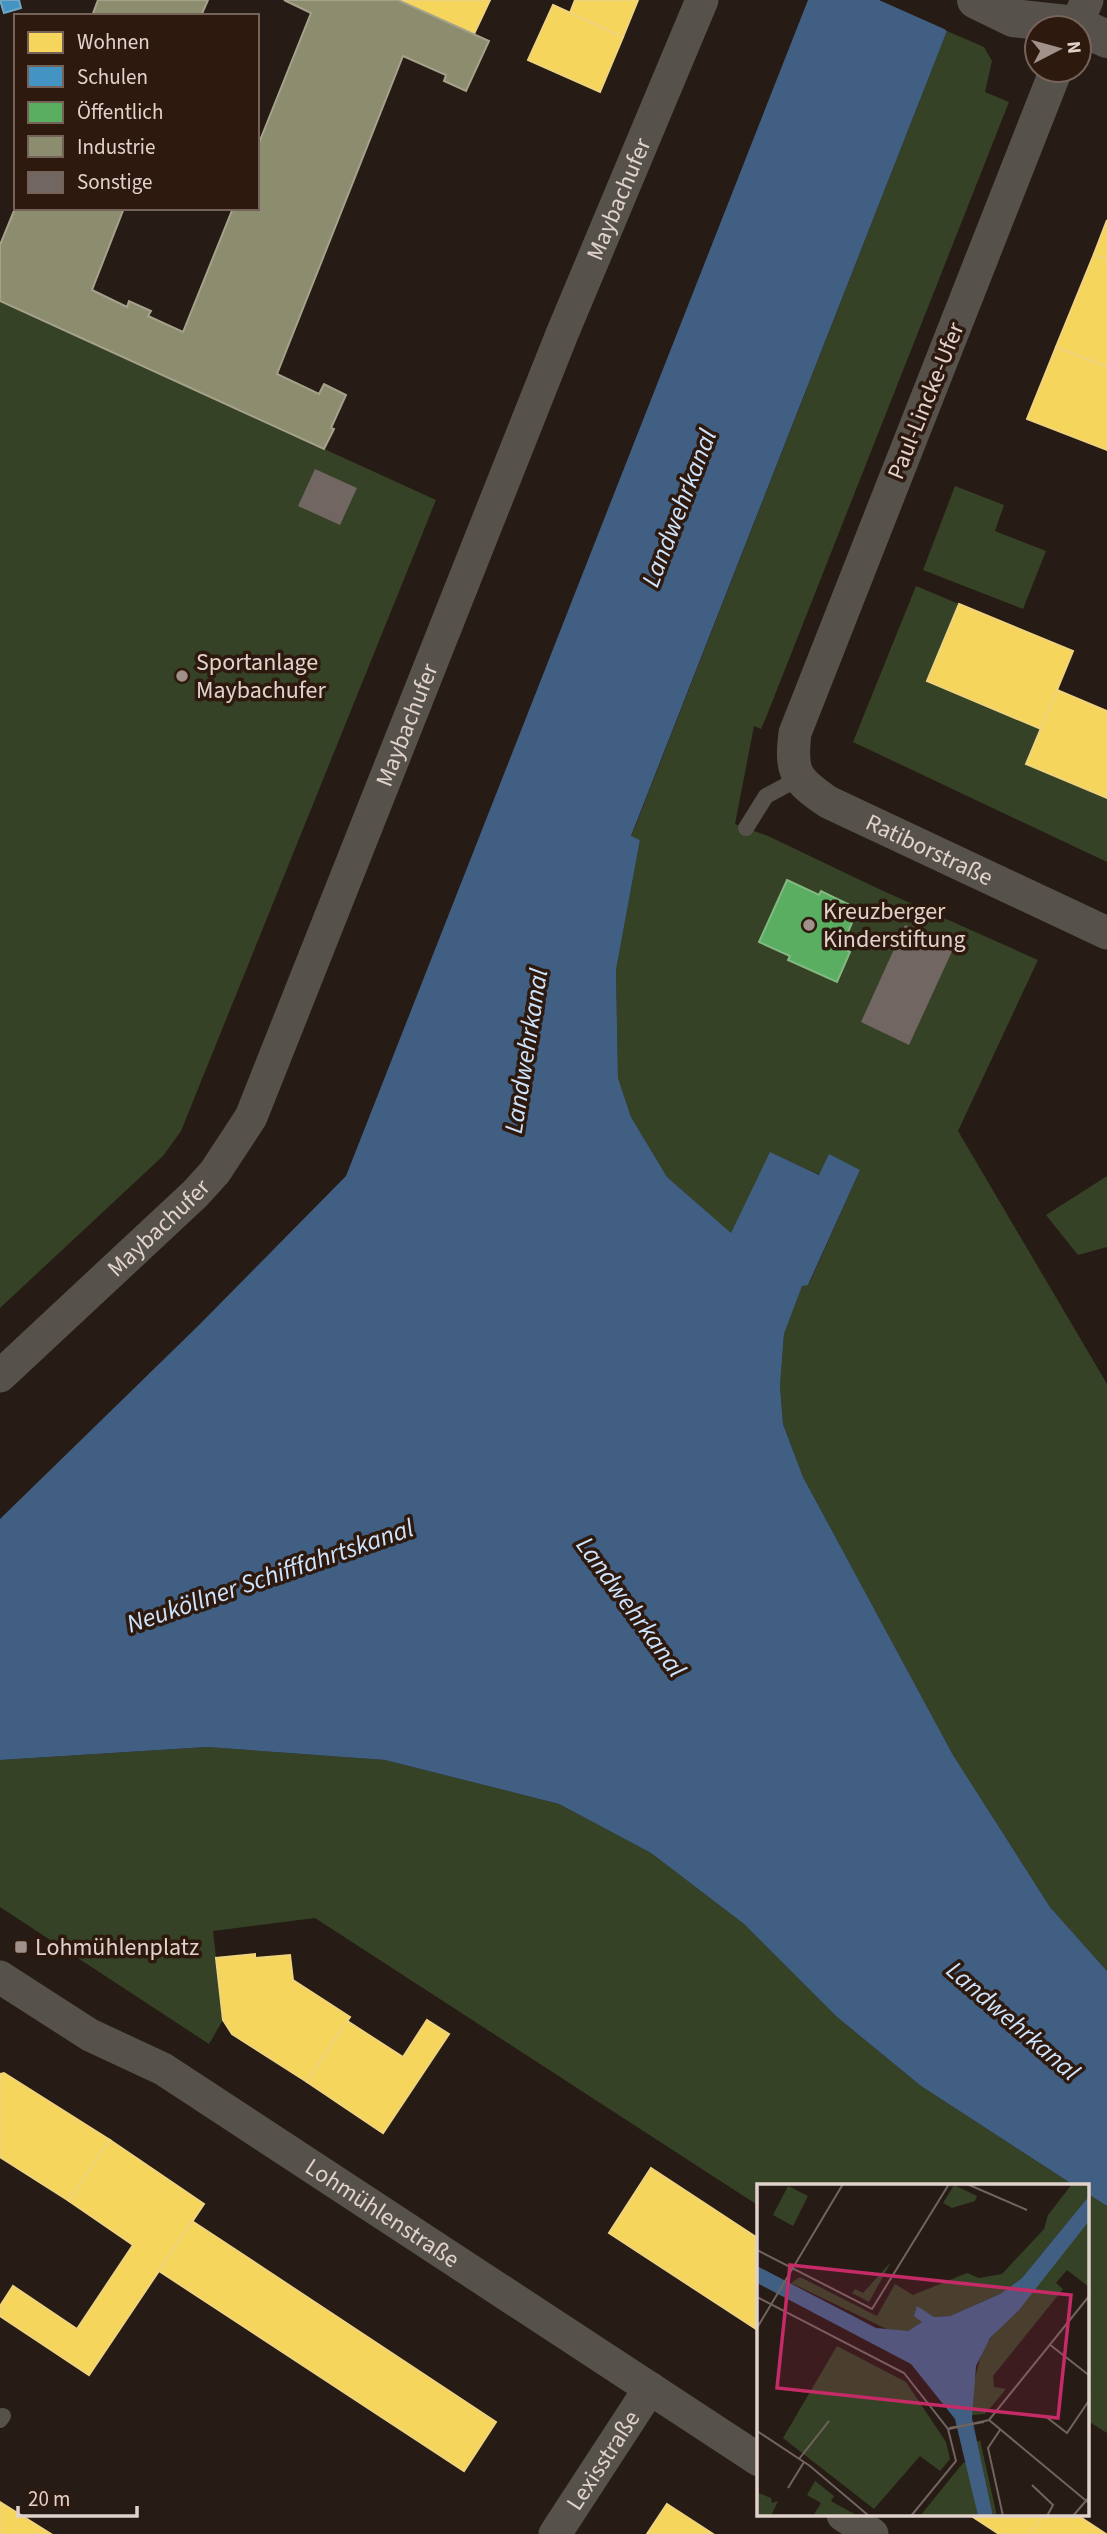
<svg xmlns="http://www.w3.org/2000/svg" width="1107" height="2534" viewBox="0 0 1107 2534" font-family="'Source Sans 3',sans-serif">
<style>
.green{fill:#364225}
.water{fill:#415f82}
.pier{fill:#261b15}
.homes{fill:#f6d55c;stroke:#f0d47d;stroke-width:2}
.schools{fill:#4393c3;stroke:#72a6c5;stroke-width:2}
.public{fill:#5aae61;stroke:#82b981;stroke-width:2}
.industry{fill:#8c8c6e;stroke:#a6a18a;stroke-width:2}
.building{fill:#716662}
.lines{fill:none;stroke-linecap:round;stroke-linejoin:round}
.service{stroke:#56514b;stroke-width:16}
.minor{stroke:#56514b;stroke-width:33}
.tertiary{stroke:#56514b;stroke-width:38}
.poi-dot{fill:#a0928b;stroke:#2d190e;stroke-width:2.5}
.labels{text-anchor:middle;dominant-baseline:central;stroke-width:7;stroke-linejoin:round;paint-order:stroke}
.street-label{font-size:24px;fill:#e1d2cb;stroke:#2d190e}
.poi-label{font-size:24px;fill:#e1d2cb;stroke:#2d190e;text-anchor:start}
.water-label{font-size:26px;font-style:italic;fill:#cfe4fd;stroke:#2d190e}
.inset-road{fill:none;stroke:#71645e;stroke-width:2}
.view{fill:#c52b66;fill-opacity:0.15;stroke:#c52b66;stroke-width:3.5}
.inset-edge{fill:none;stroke:#e1d2cb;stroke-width:3.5}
</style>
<rect width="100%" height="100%" fill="#261b15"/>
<g class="green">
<path d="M 947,31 L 984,47 L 992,61 L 985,92 L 1009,102 L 765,720 L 761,729 L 754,726 L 735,824 L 768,836 L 881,890 L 1038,960 L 958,1131 L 1107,1384 L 1107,1971 L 1050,1907 L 953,1755 L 803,1477 L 783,1424 L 780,1386 L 784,1334 L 802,1285 L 809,1284 L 860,1170 L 820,1175 L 771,1153 L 731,1234 L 667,1177 L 631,1117 L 618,1078 L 616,970 L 640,840 L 631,837 Z"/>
<path d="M 0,301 L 436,500 L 181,1131 L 163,1156 L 0,1308 Z"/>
<path d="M 955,486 L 1004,505 L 995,531 L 1046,551 L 1023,609 L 923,570 Z"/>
<path d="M 916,586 L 959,604 L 927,681 L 1041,729 L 1107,798 L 1107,862 L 853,742 Z"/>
<path d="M 1107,1176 L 1107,1247 L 1078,1255 L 1046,1215 Z"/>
<path d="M 207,1747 L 385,1760 L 559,1804 L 651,1853 L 744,1924 L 837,2017 L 921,2086 L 1075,2186 L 759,2186 L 759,2206 L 315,1918 L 213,1931 L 223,2020 L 209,2044 L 0,1907 L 0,1760 Z"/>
<path d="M 1088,2194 L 1107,2206 L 1107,2433 L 1088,2421 Z"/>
</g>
<path class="water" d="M 808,0 L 957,0 L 945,30 L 947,31 L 631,836 L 640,840 L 616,970 L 618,1078 L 631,1117 L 667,1177 L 731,1233 L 770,1152 L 819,1175 L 829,1154 L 860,1170 L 808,1285 L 802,1286 L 784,1334 L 780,1386 L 783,1424 L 803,1477 L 953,1755 L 1050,1907 L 1107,1971 L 1107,2206 L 1088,2194 L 1088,2186 L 1075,2186 L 921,2086 L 837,2017 L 744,1924 L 651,1853 L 559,1804 L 385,1760 L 207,1747 L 0,1760 L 0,1519 L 200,1324 L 346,1176 Z"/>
<path class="pier" d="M 879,0 L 961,0 L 950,28 L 951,32 Z"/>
<g class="homes">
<path d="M 398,0 L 490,0 L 474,34 Z"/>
<path d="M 575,0 L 638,0 L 623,37 L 570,13 Z"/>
<path d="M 553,5 L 623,37 L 600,92 L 528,60 Z"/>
<path d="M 1107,220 L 1107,260 L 1094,254 Z"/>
<path d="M 1094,254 L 1107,260 L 1107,367 L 1056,347 Z"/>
<path d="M 1056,347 L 1107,367 L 1107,450 L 1027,419 Z"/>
<path d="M 959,604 L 1073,651 L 1041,729 L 927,681 Z"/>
<path d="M 1057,690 L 1107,711 L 1107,798 L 1026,764 Z"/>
<path d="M 255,1954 L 255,1958 L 290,1955 L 293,1980 L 350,2017 L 307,2082 L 232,2034 L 223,2020 L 216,1958 Z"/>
<path d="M 427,2020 L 449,2034 L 383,2133 L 307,2082 L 347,2021 L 403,2057 Z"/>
<path d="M 4,2073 L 110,2140 L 69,2201 L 0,2157 L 0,2074 Z"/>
<path d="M 110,2140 L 204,2204 L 89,2375 L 0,2316 L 0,2306 L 13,2286 L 77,2329 L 133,2245 L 69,2201 Z"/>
<path d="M 651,2168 L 759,2239 L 759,2331 L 609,2233 Z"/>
<path d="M 192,2221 L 496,2422 L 464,2471 L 159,2271 Z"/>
<path d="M 0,2502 L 51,2534 L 0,2534 Z"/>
<path d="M 667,2504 L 707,2530 L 713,2534 L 647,2534 Z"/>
<path d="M 970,2515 L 1043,2515 L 1030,2534 L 999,2534 Z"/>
<path d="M 1043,2515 L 1077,2515 L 1106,2534 L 1030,2534 Z"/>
</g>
<path class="schools" d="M 0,0 L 19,0 L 21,8 L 4,13 Z"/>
<path class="public" d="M 787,880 L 819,895 L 821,891 L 858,909 L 841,948 L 850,952 L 837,982 L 788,960 L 790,956 L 759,942 Z"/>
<g class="industry">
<path d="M 98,0 L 208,0 L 201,16 L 92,16 Z"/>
<path d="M 284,0 L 398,0 L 489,41 L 466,91 L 444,81 L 446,75 L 403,56 L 277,374 L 319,394 L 324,384 L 346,395 L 331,428 L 334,429 L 324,449 L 0,301 L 0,245 L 16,206 L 16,208 L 124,208 L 92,290 L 127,307 L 129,301 L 151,311 L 148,316 L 183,332 L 233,208 L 257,208 L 257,148 L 311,13 Z"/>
</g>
<g class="building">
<path d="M 315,469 L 357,488 L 340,525 L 298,506 Z"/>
<path d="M 905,925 L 954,947 L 909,1045 L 861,1022 Z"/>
</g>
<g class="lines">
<g class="service">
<path d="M 746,828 L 766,796 L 798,779"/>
<path d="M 0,2420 L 3,2416"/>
</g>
<g class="minor">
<path d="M 1075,28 L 1087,0"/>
<path id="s1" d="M 1056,70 L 795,733 C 790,773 796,780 828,802 L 1107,933"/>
<path id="s2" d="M 0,1376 L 195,1194 L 215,1172 L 251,1117 L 562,334 L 702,0"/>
<path id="s3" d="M 0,1977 L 90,2035 L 163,2069 L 759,2460"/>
<path d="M 843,2515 L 872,2534"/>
<path id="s4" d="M 555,2534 L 650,2388"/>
</g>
<path class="tertiary" d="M 976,0 L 1013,18 L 1076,25 L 1107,39"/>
</g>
<g class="poi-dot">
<circle cx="182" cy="676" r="7"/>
<circle cx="809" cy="925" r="7"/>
<rect x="14" y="1940" width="14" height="14" rx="3.5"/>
</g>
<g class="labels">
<g class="street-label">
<text stroke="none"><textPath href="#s2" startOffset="1351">Maybachufer</textPath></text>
<text transform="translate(926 401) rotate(-68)">Paul-Lincke-Ufer</text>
<text stroke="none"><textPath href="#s2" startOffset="784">Maybachufer</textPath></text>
<text stroke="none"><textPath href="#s1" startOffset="908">Ratiborstraße</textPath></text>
<text stroke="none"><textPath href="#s2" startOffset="217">Maybachufer</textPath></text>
<text stroke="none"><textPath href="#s3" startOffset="450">Lohmühlenstraße</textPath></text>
<text stroke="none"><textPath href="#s4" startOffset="88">Lexisstraße</textPath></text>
</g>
<g class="poi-label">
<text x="196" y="662">Sportanlage<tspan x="196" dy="28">Maybachufer</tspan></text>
<text x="823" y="911">Kreuzberger<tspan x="823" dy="28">Kinderstiftung</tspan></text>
<text x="35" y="1947">Lohmühlenplatz</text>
</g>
<g class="water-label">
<text transform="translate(679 508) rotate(-69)">Landwehrkanal</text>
<text transform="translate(526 1051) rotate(-81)">Landwehrkanal</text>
<text transform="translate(270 1576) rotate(-19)">Neuköllner Schifffahrtskanal</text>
<text transform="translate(631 1607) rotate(54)">Landwehrkanal</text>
<text transform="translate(1013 2021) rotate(41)">Landwehrkanal</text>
</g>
</g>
<g transform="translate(757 2184)">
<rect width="332" height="332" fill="#261b15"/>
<path d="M 315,0 L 332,0 L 332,12 L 265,94 L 243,110 L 193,132 L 177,133 L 160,123 L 165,138 L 151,147 L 134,147 L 34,99 L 43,93 L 120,132 L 138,100 L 156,111 L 210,89 L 222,94 L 245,90 L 287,45 L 291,31 ZM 197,1 L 220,12 L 218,17 L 195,24 L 186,19 ZM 31,2 L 51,12 L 36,42 L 16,31 ZM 332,37 L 332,103 L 310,86 L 299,99 L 306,105 L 236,192 L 237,203 L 249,205 L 228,230 L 215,231 L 216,202 L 226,163 ZM 134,78 L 112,118 L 95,109 L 98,105 L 106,109 ZM 80,162 L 149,198 L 189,258 L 193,275 L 183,287 L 163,272 L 117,325 L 26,254 ZM 223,256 L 240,332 L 236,332 L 220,258 ZM 209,278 L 221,332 L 163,332 L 206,279 ZM 58,297 L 77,312 L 74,317 L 101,332 L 56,332 L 64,319 L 50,311 ZM 0,308 L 14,314 L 15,319 L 21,317 L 14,332 L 0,332 L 0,309 L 6,311 Z" fill="#364225"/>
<path d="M 332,12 L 332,37 L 262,126 L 233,154 L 219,182 L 215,234 L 236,332 L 221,332 L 198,235 L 154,180 L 0,99 L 0,82 L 119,144 L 151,147 L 165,138 L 157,132 L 160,122 L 177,133 L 193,132 L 243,110 L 265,94 Z" fill="#415f82"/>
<path class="inset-road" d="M 210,0 L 270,26M 0,66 L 115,125 L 192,0M 0,113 L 147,189 L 191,245 L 199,277 L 154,332M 0,144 L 86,0M 292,160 L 333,192M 288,232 L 310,249 L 333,215M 232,236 L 333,320M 192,244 L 227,238M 192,245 L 232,236 L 333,111M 243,246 L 231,264 L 246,332M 0,247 L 53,282 L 112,332M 42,275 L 72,237M 275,301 L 296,321 L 290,332M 31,304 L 47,278M 316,332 L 333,312"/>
<path class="view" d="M 33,81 L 314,111 L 301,234 L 20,204 Z"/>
<rect width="332" height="332" class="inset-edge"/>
</g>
<rect x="14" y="14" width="245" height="196" fill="#2d190e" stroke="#75635a" stroke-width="2"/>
<rect x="28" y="32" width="35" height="21" fill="#f6d55c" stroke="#75635a" stroke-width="2"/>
<text x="77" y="49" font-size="21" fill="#e1d2cb">Wohnen</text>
<rect x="28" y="66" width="35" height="21" fill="#4393c3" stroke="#75635a" stroke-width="2"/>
<text x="77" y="84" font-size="21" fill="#e1d2cb">Schulen</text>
<rect x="28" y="102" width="35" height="21" fill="#5aae61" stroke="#75635a" stroke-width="2"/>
<text x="77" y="119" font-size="21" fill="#e1d2cb">Öffentlich</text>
<rect x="28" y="136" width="35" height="21" fill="#8c8c6e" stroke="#75635a" stroke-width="2"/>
<text x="77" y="154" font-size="21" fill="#e1d2cb">Industrie</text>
<rect x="28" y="172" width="35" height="21" fill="#716662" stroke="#75635a" stroke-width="2"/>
<text x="77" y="189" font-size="21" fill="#e1d2cb">Sonstige</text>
<g transform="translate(1058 49) rotate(84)"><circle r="33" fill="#2d190e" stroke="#75635a" stroke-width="2"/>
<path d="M0-5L12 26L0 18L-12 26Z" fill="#a0928b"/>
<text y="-10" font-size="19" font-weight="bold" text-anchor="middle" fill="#e1d2cb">N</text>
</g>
<path d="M18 2506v10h119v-10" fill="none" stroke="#e1d2cb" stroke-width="3.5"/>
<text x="28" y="2506" font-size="21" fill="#e1d2cb" stroke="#2d190e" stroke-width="5" paint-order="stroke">20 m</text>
</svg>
